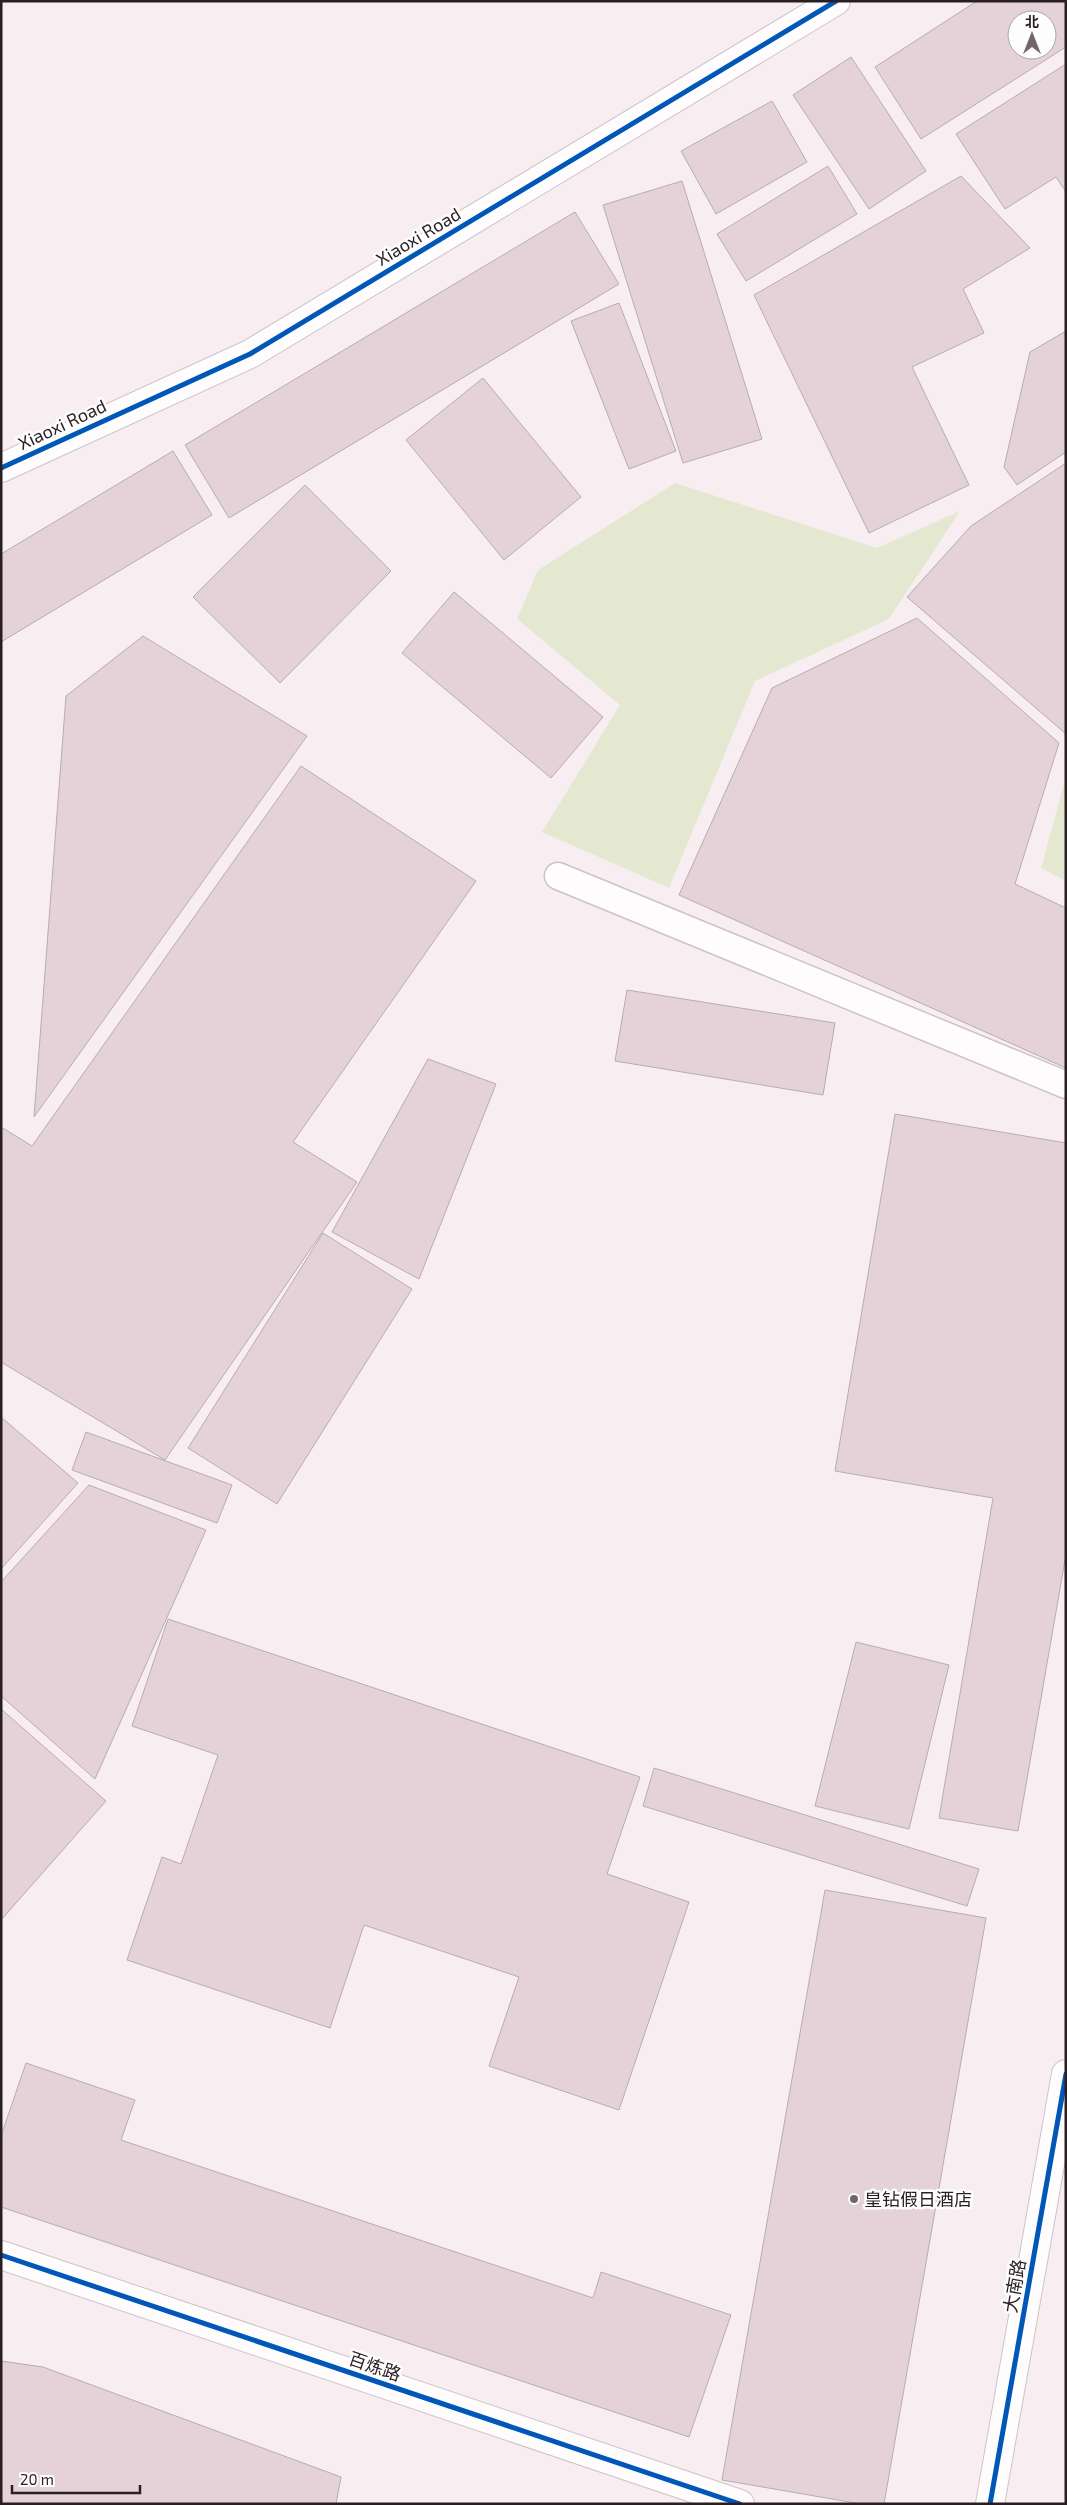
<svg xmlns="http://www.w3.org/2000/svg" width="1067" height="2505" viewBox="0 0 1067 2505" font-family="'Exo 2','Noto Sans SC',sans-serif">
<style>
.green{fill:#e4e8d1}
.building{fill:#e5d2d9;stroke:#b6adb0;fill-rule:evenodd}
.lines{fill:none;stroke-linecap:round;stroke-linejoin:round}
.service-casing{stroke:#cdc3c7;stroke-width:29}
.minor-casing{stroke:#cdc3c7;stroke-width:30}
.tertiary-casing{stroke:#cdc3c7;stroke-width:30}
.service{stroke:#fefcfd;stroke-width:26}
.minor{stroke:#fefcfd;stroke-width:28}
.tertiary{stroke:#fefcfd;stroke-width:28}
.cycleway-casing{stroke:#fdfdfd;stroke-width:8}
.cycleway{stroke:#0057b8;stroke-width:5}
.poi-dot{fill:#71676a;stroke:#fdfdfd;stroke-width:2}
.labels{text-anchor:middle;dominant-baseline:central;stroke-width:5;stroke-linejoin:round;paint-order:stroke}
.street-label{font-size:18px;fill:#291e22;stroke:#fdfdfd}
.poi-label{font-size:18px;fill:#291e22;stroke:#fdfdfd;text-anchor:start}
</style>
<rect width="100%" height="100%" fill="#f8eef1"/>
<g class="green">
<path d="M 675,483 L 877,548 L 960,511 L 889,619 L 755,681 L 669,888 L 542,832 L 620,705 L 517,619 L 538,570 Z"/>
<path d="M 1066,777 L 1066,881 L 1041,868 Z"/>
</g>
<g class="building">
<path d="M 977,1 L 1066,1 L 1066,47 L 921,139 L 875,67 ZM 1017,20 L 1047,20 L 1047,50 L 1017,50 Z"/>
<path d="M 851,57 L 926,171 L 869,209 L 793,95 Z"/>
<path d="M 1066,64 L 1066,192 L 1056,177 L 1005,209 L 956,134 Z"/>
<path d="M 772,101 L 807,162 L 716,214 L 681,151 Z"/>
<path d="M 828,166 L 857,214 L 746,281 L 717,234 Z"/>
<path d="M 961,176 L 1030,248 L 963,289 L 984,333 L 912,367 L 969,485 L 869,533 L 754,295 Z"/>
<path d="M 682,181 L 762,439 L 683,463 L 603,205 Z"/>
<path d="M 575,212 L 619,284 L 229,518 L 185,445 Z"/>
<path d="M 619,303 L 676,451 L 629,469 L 571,321 Z"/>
<path d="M 1066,331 L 1066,452 L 1017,485 L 1004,467 L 1030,352 Z"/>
<path d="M 483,378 L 581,497 L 504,560 L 406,440 Z"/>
<path d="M 173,451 L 212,515 L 1,642 L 1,554 Z"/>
<path d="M 1066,463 L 1066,734 L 907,597 L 971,526 Z"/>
<path d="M 305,485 L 391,571 L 280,683 L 193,597 Z"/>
<path d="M 454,592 L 603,717 L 551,778 L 402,653 Z"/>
<path d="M 917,618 L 1059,743 L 1015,884 L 1066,908 L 1066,1068 L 679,895 L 772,688 Z"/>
<path d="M 143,636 L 307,736 L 34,1117 L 66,696 Z"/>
<path d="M 301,766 L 476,881 L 293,1142 L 357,1182 L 165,1460 L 1,1362 L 1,1127 L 32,1146 Z"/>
<path d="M 627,990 L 835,1023 L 823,1095 L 615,1061 Z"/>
<path d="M 428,1059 L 496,1084 L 419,1279 L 332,1232 Z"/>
<path d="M 895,1114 L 1066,1143 L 1066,1554 L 1018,1831 L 939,1818 L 993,1498 L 835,1471 Z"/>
<path d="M 323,1233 L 412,1289 L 277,1504 L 188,1448 Z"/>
<path d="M 1,1417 L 78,1483 L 1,1569 Z"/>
<path d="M 86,1432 L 232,1485 L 217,1523 L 72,1470 Z"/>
<path d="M 89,1485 L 206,1530 L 95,1779 L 1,1696 L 1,1582 Z"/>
<path d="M 168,1619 L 640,1777 L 607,1874 L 689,1902 L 619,2110 L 489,2066 L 519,1977 L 364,1925 L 330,2028 L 127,1960 L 162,1857 L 181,1864 L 218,1755 L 132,1726 Z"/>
<path d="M 856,1642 L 949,1665 L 909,1829 L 815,1806 Z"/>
<path d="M 1,1709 L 106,1801 L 1,1920 Z"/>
<path d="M 654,1768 L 979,1869 L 967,1906 L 643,1806 Z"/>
<path d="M 825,1890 L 986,1918 L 884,2504 L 861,2504 L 722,2480 Z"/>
<path d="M 26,2063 L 135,2100 L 121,2140 L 593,2298 L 601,2272 L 731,2315 L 689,2437 L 1,2207 L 1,2136 Z"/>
<path d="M 1,2361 L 43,2367 L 341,2477 L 336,2504 L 1,2504 Z"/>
</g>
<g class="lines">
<g class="service-casing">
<path id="service" d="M 558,876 L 1066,1085"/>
</g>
<g class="minor-casing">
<path id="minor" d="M 1,2255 L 740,2504"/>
</g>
<g class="tertiary-casing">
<g id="tertiary">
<path d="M 1,468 L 250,354 L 836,1"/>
<path d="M 990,2504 L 1066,2074"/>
</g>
</g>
<use href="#service" class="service"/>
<use href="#minor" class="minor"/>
<use href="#tertiary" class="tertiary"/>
<g class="cycleway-casing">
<g id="cycleway">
<path d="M 1,468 L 250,354 L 836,1"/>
<path d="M 1,2255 L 740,2504"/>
<path d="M 990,2504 L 1066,2074"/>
</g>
</g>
<use href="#cycleway" class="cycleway"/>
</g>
<circle class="poi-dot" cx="854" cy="2199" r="5"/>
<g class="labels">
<g class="street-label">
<text transform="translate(418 236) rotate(-31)">Xiaoxi Road</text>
<text transform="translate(62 424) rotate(-25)">Xiaoxi Road</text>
<text transform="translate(1014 2286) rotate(-80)">大南路</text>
<text transform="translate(375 2366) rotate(19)">百炼路</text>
</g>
<g class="poi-label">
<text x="864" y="2199">皇钻假日酒店</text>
</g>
</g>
<rect width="1067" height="2505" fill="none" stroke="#291e22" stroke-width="5"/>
<g transform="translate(1032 35)"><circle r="24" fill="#fdfdfd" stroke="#a8a4a5"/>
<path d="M0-4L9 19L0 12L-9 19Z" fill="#71676a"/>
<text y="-8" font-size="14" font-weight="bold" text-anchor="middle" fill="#291e22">北</text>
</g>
<path d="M12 2485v8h128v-8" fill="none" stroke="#291e22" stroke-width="2.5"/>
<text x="20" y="2485" font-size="15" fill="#291e22" stroke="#fdfdfd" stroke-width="4" paint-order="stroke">20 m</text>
</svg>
